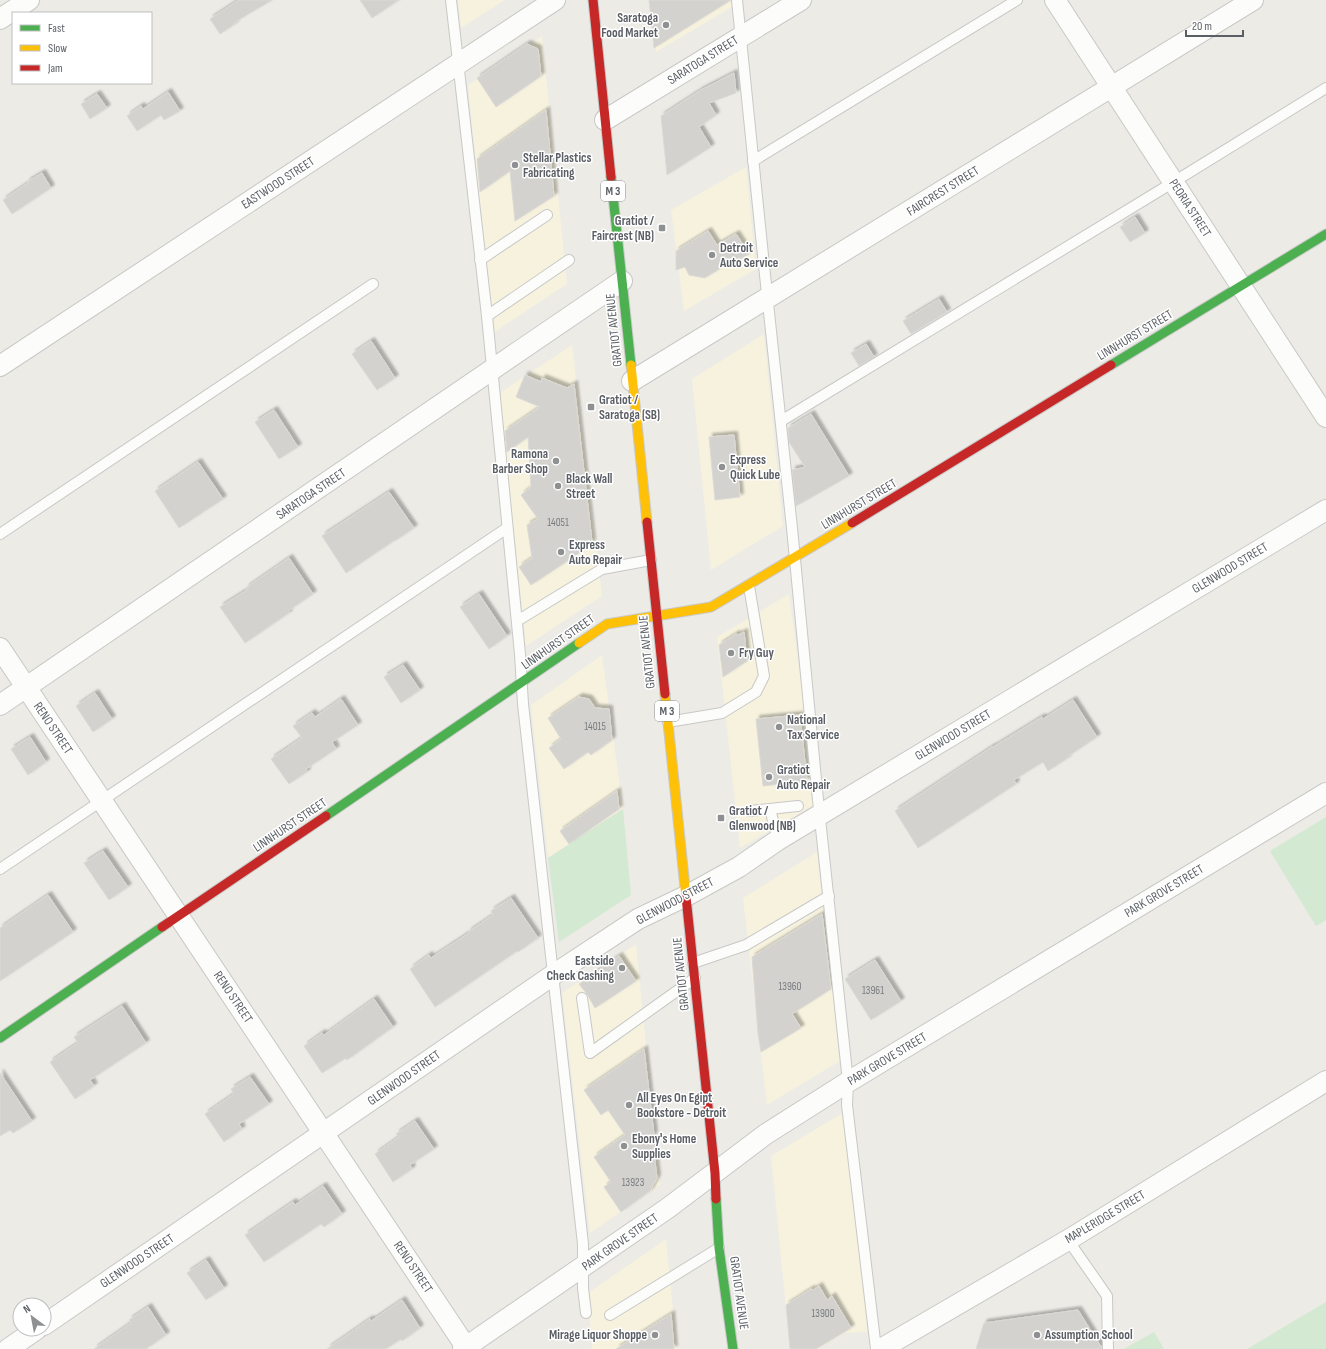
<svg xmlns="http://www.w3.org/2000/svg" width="1326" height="1349" viewBox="0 0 1326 1349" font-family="'Sofia Sans Condensed',sans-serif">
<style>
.commercial{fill:#f6f2de}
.green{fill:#d3e9d1}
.building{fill:#d3d2cf;stroke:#dcdad5;filter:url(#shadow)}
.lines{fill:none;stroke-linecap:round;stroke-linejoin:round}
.lane-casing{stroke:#c8c8c7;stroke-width:12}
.street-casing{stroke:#c8c8c7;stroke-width:22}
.fast-casing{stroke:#c8c9c8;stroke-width:11}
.slow-casing{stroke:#c8c9c8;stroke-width:11}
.jam-casing{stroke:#c8c9c8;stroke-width:11}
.lane{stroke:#fcfcfb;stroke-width:10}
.street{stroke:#fcfcfb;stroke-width:20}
.fast{stroke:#4caf50;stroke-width:9}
.slow{stroke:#ffc107;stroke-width:9}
.jam{stroke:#c62828;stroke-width:9}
.poi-dot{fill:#8e9092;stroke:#fff;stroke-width:1.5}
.labels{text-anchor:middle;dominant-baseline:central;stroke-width:3;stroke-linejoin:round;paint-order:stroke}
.number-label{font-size:11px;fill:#7a7d80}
.shield{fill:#fff;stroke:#8c8f93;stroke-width:1}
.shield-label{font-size:12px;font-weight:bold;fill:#5b5f65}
.poi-label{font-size:13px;font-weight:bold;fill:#5b5f65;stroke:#fff;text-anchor:start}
.street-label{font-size:13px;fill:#5b5f65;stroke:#fff}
</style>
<defs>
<filter id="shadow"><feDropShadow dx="3.5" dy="-3.5" stdDeviation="1" flood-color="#0004"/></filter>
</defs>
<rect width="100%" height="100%" fill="#ecebe6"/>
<g class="commercial">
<path d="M 458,0 L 505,0 L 461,28 Z"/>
<path d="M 651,0 L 731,0 L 732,7 L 656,52 Z"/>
<path d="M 542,36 L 567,284 L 493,333 L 468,85 Z"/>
<path d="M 746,167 L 756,269 L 684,311 L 671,210 Z"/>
<path d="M 764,334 L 783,526 L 711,570 L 692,379 Z"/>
<path d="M 572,345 L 602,596 L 526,646 L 498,394 Z"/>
<path d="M 789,594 L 817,803 L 740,848 L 717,637 Z"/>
<path d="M 602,655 L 623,809 L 548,858 L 531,705 Z"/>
<path d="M 817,852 L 840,1061 L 767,1105 L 743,898 Z"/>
<path d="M 636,944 L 660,1185 L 590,1233 L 562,993 Z"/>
<path d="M 846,1111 L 863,1275 L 867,1332 L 845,1333 L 818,1349 L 790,1349 L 771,1156 Z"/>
<path d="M 666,1239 L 677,1349 L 592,1349 L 588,1293 Z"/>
</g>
<g class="green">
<path d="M 623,809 L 631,895 L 559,942 L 548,858 Z"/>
<path d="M 1326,817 L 1326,920 L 1316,926 L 1270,851 Z"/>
<path d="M 1326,1302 L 1326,1349 L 1247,1349 Z"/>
<path d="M 1154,1332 L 1164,1349 L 1124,1349 Z"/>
</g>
<g class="building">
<path d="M 239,0 L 272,0 L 235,22 L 235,24 L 220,34 L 210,19 Z"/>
<path d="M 360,0 L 399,0 L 372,18 Z"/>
<path d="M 649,0 L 731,0 L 654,48 Z"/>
<path d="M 527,44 L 538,49 L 541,76 L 496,107 L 477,78 Z"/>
<path d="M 734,73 L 736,93 L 709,103 L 716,115 L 699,127 L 711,147 L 667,175 L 661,116 L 701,90 Z"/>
<path d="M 168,92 L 180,111 L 164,120 L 161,115 L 137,131 L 127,116 L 141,106 L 143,109 Z"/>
<path d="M 97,94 L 107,108 L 90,119 L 81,104 Z"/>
<path d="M 546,110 L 554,196 L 515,221 L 510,171 L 480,192 L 477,159 Z"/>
<path d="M 42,173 L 51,188 L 12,214 L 3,200 L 28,183 L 27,182 Z"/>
<path d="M 1135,217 L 1145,233 L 1130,242 L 1120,227 Z"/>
<path d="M 708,231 L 717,245 L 736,234 L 749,254 L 730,265 L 729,263 L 705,278 L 689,275 L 685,267 L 676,270 L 676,251 Z"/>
<path d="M 939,299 L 947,312 L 911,334 L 903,321 Z"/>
<path d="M 371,341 L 395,378 L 377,390 L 352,354 Z"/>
<path d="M 866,344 L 874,357 L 859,366 L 851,353 Z"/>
<path d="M 525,375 L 541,382 L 542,378 L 567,388 L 574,384 L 592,542 L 590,546 L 531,585 L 519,567 L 532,558 L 527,525 L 538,519 L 521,495 L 531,487 L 528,437 L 507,452 L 505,431 L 540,407 L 516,397 Z"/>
<path d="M 274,410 L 298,447 L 279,459 L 255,422 Z"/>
<path d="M 811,414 L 849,476 L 796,506 L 792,470 L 805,467 L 789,442 L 788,428 Z"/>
<path d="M 734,435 L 740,497 L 715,500 L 709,437 Z"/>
<path d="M 198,462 L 223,499 L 179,528 L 155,491 Z"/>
<path d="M 389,492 L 414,528 L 395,541 L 395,540 L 346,573 L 322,536 Z"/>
<path d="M 289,558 L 313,594 L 288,611 L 289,613 L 245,643 L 220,607 L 247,590 L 246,588 Z"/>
<path d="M 479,594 L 507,636 L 489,649 L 460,607 Z"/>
<path d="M 744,632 L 747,661 L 723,677 L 719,645 L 736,634 L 738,635 Z"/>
<path d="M 403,665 L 420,690 L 401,703 L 384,677 Z"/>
<path d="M 95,693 L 112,719 L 93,732 L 76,706 Z"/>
<path d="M 579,697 L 589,699 L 595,708 L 609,709 L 612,740 L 591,755 L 588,752 L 564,769 L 549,748 L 561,739 L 548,718 Z"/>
<path d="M 341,699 L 358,725 L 332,742 L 336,749 L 306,769 L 307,772 L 289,784 L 271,759 L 302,738 L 293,726 L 312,713 L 315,717 Z"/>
<path d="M 1073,700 L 1097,737 L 1067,757 L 1068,758 L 1048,771 L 1043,762 L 1014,780 L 1016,784 L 918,848 L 895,811 L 992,747 L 993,747 L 1042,717 L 1043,719 Z"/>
<path d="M 800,715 L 807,781 L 763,786 L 756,719 Z"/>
<path d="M 30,737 L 46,762 L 28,775 L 11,749 Z"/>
<path d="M 617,791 L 619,809 L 569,844 L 560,831 Z"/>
<path d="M 103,851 L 128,887 L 109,900 L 84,863 Z"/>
<path d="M 48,895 L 73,932 L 0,981 L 0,928 Z"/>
<path d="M 511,898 L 538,938 L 518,952 L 517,951 L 435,1007 L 410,969 L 429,955 L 431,958 L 469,933 L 468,932 L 493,915 L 491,911 Z"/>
<path d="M 822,914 L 831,989 L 792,1014 L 801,1028 L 761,1052 L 758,1034 L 752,957 Z"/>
<path d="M 619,956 L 636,981 L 595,1008 L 587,994 L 579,984 Z"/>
<path d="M 875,960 L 901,1001 L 871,1020 L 845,979 Z"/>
<path d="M 374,999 L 393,1027 L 347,1060 L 346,1058 L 322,1073 L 304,1046 L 322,1033 L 324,1035 Z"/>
<path d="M 122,1006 L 146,1043 L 90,1080 L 94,1086 L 75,1099 L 50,1062 L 78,1043 L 74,1037 Z"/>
<path d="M 644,1049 L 654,1135 L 652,1137 L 657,1178 L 650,1191 L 621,1212 L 604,1187 L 611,1182 L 594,1157 L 625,1135 L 608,1110 L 601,1115 L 584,1090 Z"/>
<path d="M 0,1073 L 32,1121 L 13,1133 L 10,1130 L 0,1136 Z"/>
<path d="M 250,1077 L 269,1104 L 239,1124 L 242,1129 L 224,1142 L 205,1114 L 234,1094 L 231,1089 Z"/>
<path d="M 415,1121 L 434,1149 L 410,1165 L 412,1169 L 393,1182 L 375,1154 L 399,1137 L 396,1134 Z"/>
<path d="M 323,1186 L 342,1214 L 324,1227 L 321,1224 L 264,1262 L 245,1235 L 293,1202 L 295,1205 Z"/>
<path d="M 206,1260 L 224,1288 L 206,1300 L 187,1273 Z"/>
<path d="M 819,1286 L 827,1300 L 832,1296 L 851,1328 L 816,1349 L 790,1349 L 786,1305 L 811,1289 L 813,1290 Z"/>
<path d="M 402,1300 L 420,1328 L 402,1341 L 401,1339 L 386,1349 L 327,1349 L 370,1319 L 371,1321 Z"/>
<path d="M 148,1307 L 166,1335 L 146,1349 L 94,1349 L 131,1323 L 129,1320 Z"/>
<path d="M 1078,1310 L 1101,1347 L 1102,1349 L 976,1349 L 984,1323 Z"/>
<path d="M 671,1314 L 674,1349 L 616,1349 Z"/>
</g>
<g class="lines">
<g class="lane-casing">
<g id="lane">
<path d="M 451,0 L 487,316 L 520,654 L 523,704 L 583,1244 L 583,1288 L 586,1313"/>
<path d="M 737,0 L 765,275 L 792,528 L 818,800 L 848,1082 L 847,1105 L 876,1349"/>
<path d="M 753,161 L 1017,0"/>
<path d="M 480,260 L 547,215"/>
<path d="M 487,316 L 569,260"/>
<path d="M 781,421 L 1159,191 L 1326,88"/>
<path d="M 0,534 L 373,284"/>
<path d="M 517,621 L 602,569 L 651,560"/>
<path d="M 668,722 L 722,713 L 756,692 L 764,676 L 749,586"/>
<path d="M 770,809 L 778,840"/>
<path d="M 750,811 L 798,806"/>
<path d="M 0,869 L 507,528"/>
<path d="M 693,963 L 746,945 L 829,896"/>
<path d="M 582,998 L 590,1053 L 695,978"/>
<path d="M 1068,1240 L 1107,1296 L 1108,1349"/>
<path d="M 610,1315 L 719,1248"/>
</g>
</g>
<g class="street-casing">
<g id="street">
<path d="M 1055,0 L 1326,417"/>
<path d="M 0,19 L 29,0"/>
<path d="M 605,120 L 801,0"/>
<path d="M 0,366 L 555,0"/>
<path d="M 632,381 L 1253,0"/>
<path d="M 0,648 L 466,1347"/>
<path d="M 0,705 L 622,281"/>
<path d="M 44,1325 L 553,975 L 638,919 L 686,896 L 739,867 L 778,840 L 1326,510"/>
<path d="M 8,1349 L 37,1329"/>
<path d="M 463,1349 L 668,1208 L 766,1134 L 848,1082 L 1326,793"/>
<path d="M 881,1349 L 1068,1240 L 1326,1081"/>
</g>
</g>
<g class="fast-casing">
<g id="fast">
<path d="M 611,177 L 631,365"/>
<path d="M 1111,365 L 1326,234"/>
<path d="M 326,816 L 579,643"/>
<path d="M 0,1038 L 162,927"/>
<path d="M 716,1199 L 719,1248 L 733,1349"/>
</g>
</g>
<g class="slow-casing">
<g id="slow">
<path d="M 631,365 L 647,522"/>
<path d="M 579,643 L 607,624 L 711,607 L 852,523"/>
<path d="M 665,694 L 686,897"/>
</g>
</g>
<g class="jam-casing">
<g id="jam">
<path d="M 593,0 L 611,177"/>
<path d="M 647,522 L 665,694"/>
<path d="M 852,523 L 1111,365"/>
<path d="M 686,897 L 715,1173 L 716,1199"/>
<path d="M 162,927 L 326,816"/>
</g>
</g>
<use href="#lane" class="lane"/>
<use href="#street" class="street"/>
<use href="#fast" class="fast"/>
<use href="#slow" class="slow"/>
<use href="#jam" class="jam"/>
</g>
<g class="poi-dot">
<circle cx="666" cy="25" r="4"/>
<circle cx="515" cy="165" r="4"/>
<rect x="658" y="224" width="8" height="8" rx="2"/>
<circle cx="712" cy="255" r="4"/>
<rect x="587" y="403" width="8" height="8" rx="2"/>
<circle cx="556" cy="461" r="4"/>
<circle cx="722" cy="467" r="4"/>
<circle cx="558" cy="486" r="4"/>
<circle cx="561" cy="552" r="4"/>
<circle cx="731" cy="653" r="4"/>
<circle cx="779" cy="727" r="4"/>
<circle cx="769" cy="777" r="4"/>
<rect x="717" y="814" width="8" height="8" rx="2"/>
<circle cx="622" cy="968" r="4"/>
<circle cx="629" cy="1105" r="4"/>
<circle cx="624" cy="1146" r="4"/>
<circle cx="655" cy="1335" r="4"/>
<circle cx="1037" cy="1335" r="4"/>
</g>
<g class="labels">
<g class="number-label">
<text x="558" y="522">14051</text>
<text x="595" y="726">14015</text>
<text x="790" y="986">13960</text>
<text x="873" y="990">13961</text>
<text x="633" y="1182">13923</text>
<text x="823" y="1313">13900</text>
</g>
<g class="shield">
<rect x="601" y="181" width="24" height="20" rx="3"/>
<rect x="655" y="701" width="24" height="20" rx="3"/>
</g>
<g class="shield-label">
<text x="613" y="191">M 3</text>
<text x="667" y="711">M 3</text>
</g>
<g class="poi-label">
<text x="658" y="18" text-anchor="end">Saratoga<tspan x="658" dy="15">Food Market</tspan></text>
<text x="523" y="158">Stellar Plastics<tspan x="523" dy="15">Fabricating</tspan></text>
<text x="654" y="221" text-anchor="end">Gratiot /<tspan x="654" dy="15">Faircrest (NB)</tspan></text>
<text x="720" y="248">Detroit<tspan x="720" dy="15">Auto Service</tspan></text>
<text x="599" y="400">Gratiot /<tspan x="599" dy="15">Saratoga (SB)</tspan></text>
<text x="548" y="454" text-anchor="end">Ramona<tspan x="548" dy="15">Barber Shop</tspan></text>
<text x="730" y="460">Express<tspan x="730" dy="15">Quick Lube</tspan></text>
<text x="566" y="479">Black Wall<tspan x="566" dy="15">Street</tspan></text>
<text x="569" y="545">Express<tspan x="569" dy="15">Auto Repair</tspan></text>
<text x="739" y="653">Fry Guy</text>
<text x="787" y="720">National<tspan x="787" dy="15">Tax Service</tspan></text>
<text x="777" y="770">Gratiot<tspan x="777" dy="15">Auto Repair</tspan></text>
<text x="729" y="811">Gratiot /<tspan x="729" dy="15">Glenwood (NB)</tspan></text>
<text x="614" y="961" text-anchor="end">Eastside<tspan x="614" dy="15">Check Cashing</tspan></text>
<text x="637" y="1098">All Eyes On Egipt<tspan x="637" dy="15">Bookstore - Detroit</tspan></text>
<text x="632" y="1139">Ebony's Home<tspan x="632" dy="15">Supplies</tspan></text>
<text x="647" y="1335" text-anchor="end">Mirage Liquor Shoppe</text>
<text x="1045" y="1335">Assumption School</text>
</g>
<g class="street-label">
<text transform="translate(703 60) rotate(-32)">SARATOGA STREET</text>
<text transform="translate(278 183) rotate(-33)">EASTWOOD STREET</text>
<text transform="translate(943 191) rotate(-32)">FAIRCREST STREET</text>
<text transform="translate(1190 208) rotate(57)">PEORIA STREET</text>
<text transform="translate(614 330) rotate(-96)">GRATIOT AVENUE</text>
<text transform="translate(1135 335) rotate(-31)">LINNHURST STREET</text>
<text transform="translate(311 494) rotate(-34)">SARATOGA STREET</text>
<text transform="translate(859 504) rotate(-31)">LINNHURST STREET</text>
<text transform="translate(1230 568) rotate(-31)">GLENWOOD STREET</text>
<text transform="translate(558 642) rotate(-35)">LINNHURST STREET</text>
<text transform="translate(647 652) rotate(-96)">GRATIOT AVENUE</text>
<text transform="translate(53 728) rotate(56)">RENO STREET</text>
<text transform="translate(953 735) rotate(-31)">GLENWOOD STREET</text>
<text transform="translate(290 825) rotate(-34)">LINNHURST STREET</text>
<text transform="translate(1164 891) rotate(-31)">PARK GROVE STREET</text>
<text transform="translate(675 901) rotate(-28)">GLENWOOD STREET</text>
<text transform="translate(681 974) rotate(-96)">GRATIOT AVENUE</text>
<text transform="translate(233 997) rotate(56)">RENO STREET</text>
<text transform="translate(887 1059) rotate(-31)">PARK GROVE STREET</text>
<text transform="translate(404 1078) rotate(-35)">GLENWOOD STREET</text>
<text transform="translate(1105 1217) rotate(-31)">MAPLERIDGE STREET</text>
<text transform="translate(620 1242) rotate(-35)">PARK GROVE STREET</text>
<text transform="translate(137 1261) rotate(-34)">GLENWOOD STREET</text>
<text transform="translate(413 1267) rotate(56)">RENO STREET</text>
<text transform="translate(739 1293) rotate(82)">GRATIOT AVENUE</text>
</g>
</g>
<rect x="12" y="12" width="140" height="72" fill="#ffffff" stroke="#bdbfc1"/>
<rect x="20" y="25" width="20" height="6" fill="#4caf50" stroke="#bdbfc1"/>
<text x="48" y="32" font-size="12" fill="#5b5f65">Fast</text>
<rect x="20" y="45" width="20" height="6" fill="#ffc107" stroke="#bdbfc1"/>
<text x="48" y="52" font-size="12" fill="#5b5f65">Slow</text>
<rect x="20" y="65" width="20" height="6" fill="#c62828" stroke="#bdbfc1"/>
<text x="48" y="72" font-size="12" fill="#5b5f65">Jam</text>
<g transform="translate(32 1317) rotate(328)"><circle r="19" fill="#ffffff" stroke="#bdbfc1"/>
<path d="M0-3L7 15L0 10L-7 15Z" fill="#8e9092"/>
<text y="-6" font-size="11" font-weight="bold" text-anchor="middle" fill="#5b5f65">N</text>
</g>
<path d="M1186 30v6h57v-6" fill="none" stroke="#5b5f65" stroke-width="2"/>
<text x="1192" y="30" font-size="12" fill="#5b5f65" stroke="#ffffff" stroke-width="3" paint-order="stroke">20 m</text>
</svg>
